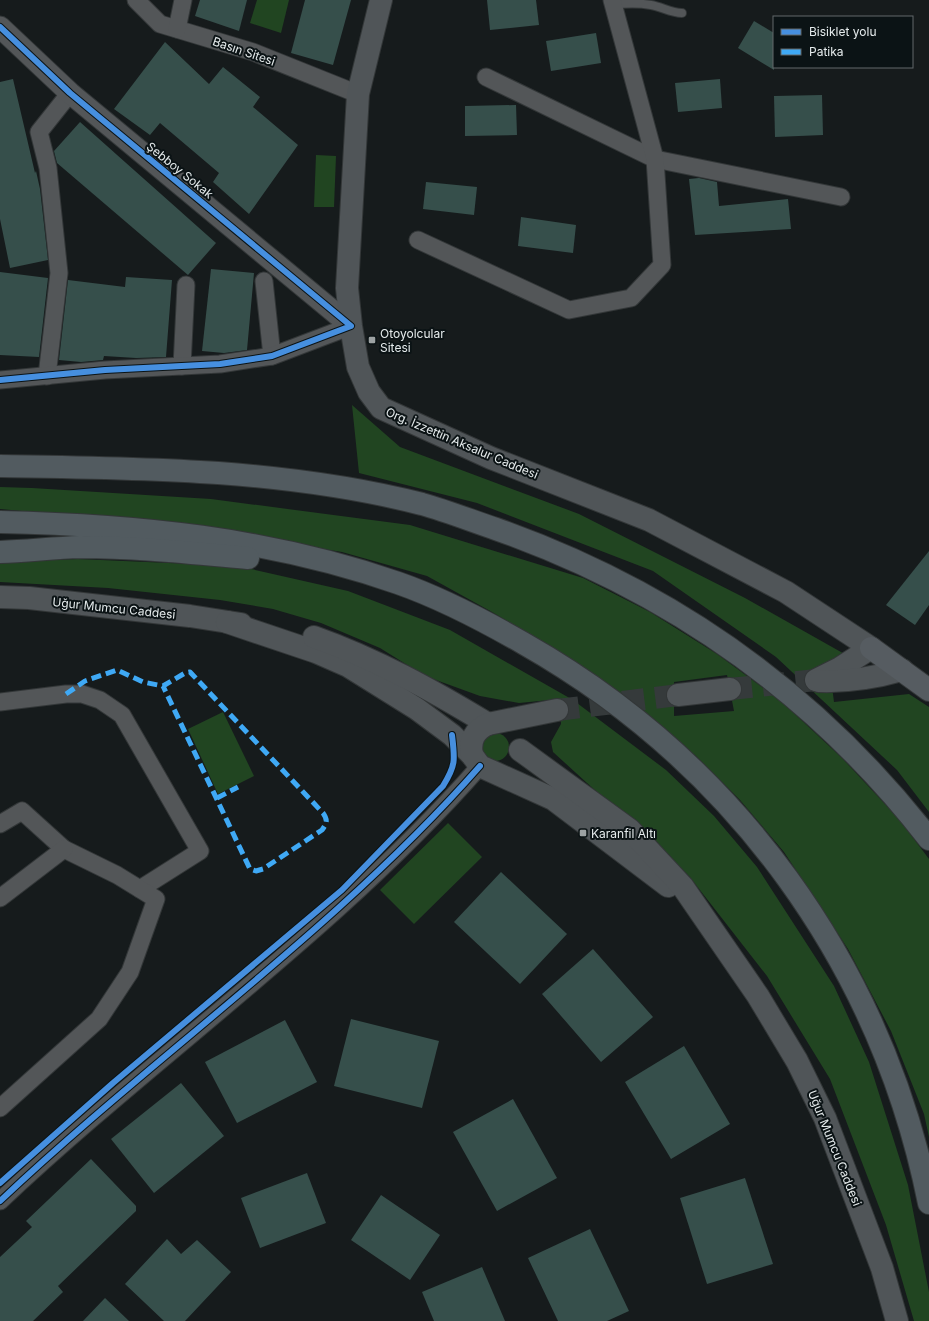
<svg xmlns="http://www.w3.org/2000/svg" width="929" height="1321" viewBox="0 0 929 1321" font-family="Inter,sans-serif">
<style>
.green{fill:#214521;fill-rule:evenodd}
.building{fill:#364f4b}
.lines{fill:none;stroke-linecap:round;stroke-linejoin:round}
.secondary-tunnel{stroke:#353a3b;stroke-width:22;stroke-dasharray:22 11;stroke-linecap:butt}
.service-casing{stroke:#333738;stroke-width:10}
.minor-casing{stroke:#333738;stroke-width:19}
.tertiary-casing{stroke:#333738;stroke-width:23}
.secondary-casing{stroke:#333738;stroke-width:24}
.primary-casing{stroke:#333738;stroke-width:24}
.motorway-casing{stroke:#333738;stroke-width:24}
.service{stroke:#535658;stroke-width:8}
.minor{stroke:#535658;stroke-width:17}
.tertiary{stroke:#535658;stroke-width:21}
.secondary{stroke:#505558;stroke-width:22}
.primary{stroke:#565c61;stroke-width:22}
.motorway{stroke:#525b60;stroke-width:22}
.quiet{stroke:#3fa9f5;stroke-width:5;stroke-dasharray:10 5;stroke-linecap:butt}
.cycleway-casing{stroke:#0b1315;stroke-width:8}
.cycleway{stroke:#468fdf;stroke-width:6}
.poi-dot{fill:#9da2a3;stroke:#0b1315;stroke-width:1.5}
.labels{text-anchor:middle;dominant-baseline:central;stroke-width:4;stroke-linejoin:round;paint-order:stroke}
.street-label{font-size:12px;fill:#e5ebec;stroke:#0b1315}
.poi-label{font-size:12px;fill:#e5ebec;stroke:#0b1315;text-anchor:start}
</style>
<rect width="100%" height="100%" fill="#161b1c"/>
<g class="green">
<path d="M 257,0 L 289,0 L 281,33 L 250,23 Z"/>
<path d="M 316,155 L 336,156 L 334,207 L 314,207 Z"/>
<path d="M 352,405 L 400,447 L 579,514 L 745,598 L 848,656 L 830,671 L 834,702 L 909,694 L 929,707 L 929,812 L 897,770 L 776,657 L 653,571 L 477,503 L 359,473 Z"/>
<path d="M 0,487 L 32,488 L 211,499 L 410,525 L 583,578 L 650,612 L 717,654 L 781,701 L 842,758 L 899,819 L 929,859 L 929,1137 L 924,1114 L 891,1031 L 848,949 L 784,852 L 740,800 L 696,756 L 573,660 L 492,612 L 427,576 L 342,552 L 165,524 L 0,509 ZM 727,675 L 734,711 L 674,716 L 674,682 Z"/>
<path d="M 78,559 L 238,566 L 348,591 L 450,630 L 573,700 L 666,770 L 714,816 L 757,867 L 834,986 L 869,1062 L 908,1185 L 929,1292 L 929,1321 L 914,1321 L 886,1225 L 830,1079 L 767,976 L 689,876 L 553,752 L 551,742 L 561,724 L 560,699 L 519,703 L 480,696 L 425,676 L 380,648 L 321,623 L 273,609 L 220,600 L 108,588 L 0,582 L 0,562 Z"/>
<path d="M 223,712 L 254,776 L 218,794 L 188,729 Z"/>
<circle cx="495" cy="747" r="14"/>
<path d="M 448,823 L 482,857 L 414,924 L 380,890 Z"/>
</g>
<g class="building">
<path d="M 200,0 L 247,0 L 239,31 L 195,16 Z"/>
<path d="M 305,0 L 351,0 L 333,65 L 291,53 Z"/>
<path d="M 487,0 L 536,0 L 539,25 L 490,30 Z"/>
<path d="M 754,21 L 774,33 L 774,70 L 738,48 Z"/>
<path d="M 596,33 L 601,63 L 551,71 L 546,41 Z"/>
<path d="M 165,42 L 209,84 L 223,67 L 260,97 L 253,107 L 298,145 L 249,214 L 213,182 L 219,173 L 160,123 L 150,135 L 114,109 Z"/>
<path d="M 13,79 L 35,173 L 36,171 L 40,189 L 48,260 L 10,268 L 0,219 L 0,82 Z"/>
<path d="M 720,79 L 722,108 L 678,112 L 675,83 Z"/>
<path d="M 822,95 L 823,135 L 775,137 L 774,96 Z"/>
<path d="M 516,105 L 517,135 L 465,136 L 465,106 Z"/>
<path d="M 80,122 L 216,243 L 188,275 L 57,163 L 54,151 Z"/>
<path d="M 699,178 L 717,182 L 719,206 L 788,199 L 791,229 L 695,235 L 689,179 Z"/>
<path d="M 426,182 L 477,187 L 474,215 L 423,209 Z"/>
<path d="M 521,217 L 576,225 L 573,253 L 518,246 Z"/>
<path d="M 211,269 L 254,273 L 247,350 L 224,353 L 202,351 Z"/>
<path d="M 0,272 L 48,278 L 39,357 L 0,355 Z"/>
<path d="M 126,277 L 172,280 L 166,357 L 136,358 L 104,356 L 103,360 L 81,362 L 59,360 L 68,280 L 125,287 Z"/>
<path d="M 929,551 L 929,605 L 915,625 L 886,605 Z"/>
<path d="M 501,872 L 567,934 L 520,984 L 454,922 Z"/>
<path d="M 593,949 L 653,1017 L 601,1062 L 542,994 Z"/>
<path d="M 351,1019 L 439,1041 L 422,1108 L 334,1086 Z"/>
<path d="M 285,1020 L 317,1082 L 237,1123 L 205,1062 Z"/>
<path d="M 684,1046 L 730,1124 L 671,1159 L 625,1082 Z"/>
<path d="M 181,1083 L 224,1136 L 154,1193 L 111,1139 Z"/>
<path d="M 513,1099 L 557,1178 L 497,1211 L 453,1132 Z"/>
<path d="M 91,1159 L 136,1206 L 136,1211 L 58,1286 L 63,1292 L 33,1321 L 0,1321 L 0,1257 L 32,1227 L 26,1221 Z"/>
<path d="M 307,1173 L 326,1223 L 260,1248 L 241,1198 Z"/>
<path d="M 745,1178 L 773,1264 L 707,1284 L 680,1198 Z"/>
<path d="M 381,1195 L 440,1235 L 410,1280 L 351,1240 Z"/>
<path d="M 590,1229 L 629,1311 L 607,1321 L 558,1321 L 528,1258 Z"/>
<path d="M 167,1239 L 181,1254 L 197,1240 L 231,1272 L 185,1321 L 164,1321 L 125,1284 Z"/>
<path d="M 482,1267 L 505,1321 L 434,1321 L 422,1292 Z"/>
<path d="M 105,1298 L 129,1321 L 83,1321 Z"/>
</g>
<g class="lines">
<g class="secondary-tunnel">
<path d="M 730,689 L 816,680"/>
<path d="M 557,710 L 678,695"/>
</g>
<g class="service-casing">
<path id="service" d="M 613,5 C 626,3 639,3 651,5 C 662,7 671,13 682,13"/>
</g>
<g class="minor-casing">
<g id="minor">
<path d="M 136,0 L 160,24 L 253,52 L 358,94"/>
<path d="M 177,29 L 183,0"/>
<path d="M 486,77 L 655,159 L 841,197"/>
<path d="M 418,240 L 569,310 L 631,298 L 662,265 L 655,159 L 612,0"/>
<path d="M 264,281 L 272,356"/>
<path d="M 182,366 L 186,285"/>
<path d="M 47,376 L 59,273 L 48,168 L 39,132 L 70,93"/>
<path d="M 0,380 L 105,370 L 220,364 L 272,356 L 351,326"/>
<path d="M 0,702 L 66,694 L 82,694 L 100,700 L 122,715 L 200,851 L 140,889"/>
<path d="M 0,824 L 22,811 L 64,849 L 117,875 L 156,899 L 130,972 L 99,1019 L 0,1108"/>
<path d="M 0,898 L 64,849"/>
<path d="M 0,1201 C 157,1053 337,929 480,766"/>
</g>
</g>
<g class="tertiary-casing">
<path id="tertiary" d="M 0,27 L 70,93 L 351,326"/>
</g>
<g class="secondary-casing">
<g id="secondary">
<path d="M 381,0 L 358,94 L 347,288 L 351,326 L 358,367 L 369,392 L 381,408 L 491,458 L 649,520 L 786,592 L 871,648 L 840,668 L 816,680"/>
<path d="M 0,597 L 29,598 L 190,616 L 241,624"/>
<path d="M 227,622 L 316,652 L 348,666 L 417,709 L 452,735 L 472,755 L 480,766 L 553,799 L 668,886"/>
<path d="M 314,637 C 376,659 432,690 488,724"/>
<path d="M 819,681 C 848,682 874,678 902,670"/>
<path d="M 678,695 L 730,689"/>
<path d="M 520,750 L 630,830 L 683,887 L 758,996 L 797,1061 L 825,1118 L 882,1268 L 897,1321"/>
<path d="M 472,755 C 469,740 475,730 488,724 L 557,710"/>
</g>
</g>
<g class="primary-casing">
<path id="primary" d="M 871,648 L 929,690"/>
</g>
<g class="motorway-casing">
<g id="motorway">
<path d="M 0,466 C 141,468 284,469 422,504 C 447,511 472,521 496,529 C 671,591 815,692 929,839"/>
<path d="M 0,522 C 135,525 270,538 398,583 C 441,598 483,620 523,643 C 735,763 881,964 929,1203"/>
<path d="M 0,552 C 27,551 53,548 80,547 C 136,547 192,553 248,558"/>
</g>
</g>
<use href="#service" class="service"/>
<use href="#minor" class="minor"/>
<use href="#tertiary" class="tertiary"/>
<use href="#secondary" class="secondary"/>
<use href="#primary" class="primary"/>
<use href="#motorway" class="motorway"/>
<g class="quiet">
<path d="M 66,694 L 85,681 L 117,670 L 143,682 L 163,686 L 185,673 L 190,672 L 323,813 C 328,820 327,823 322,830 L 263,869 L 256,871 L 250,869 L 163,686"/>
<path d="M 217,798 L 238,787"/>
</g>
<g class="cycleway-casing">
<g id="cycleway">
<path d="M 0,27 L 70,93 L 351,326 L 272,356 L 220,364 L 105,370 L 0,380"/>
<path d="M 0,1183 L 113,1083 L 342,890 L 443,786 C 456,765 455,760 452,735"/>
<path d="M 0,1201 C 157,1053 337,929 480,766"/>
</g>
</g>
<use href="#cycleway" class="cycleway"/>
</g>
<g class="poi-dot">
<rect x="368" y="336" width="8" height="8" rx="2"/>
<rect x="579" y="829" width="8" height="8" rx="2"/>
</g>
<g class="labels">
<g class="street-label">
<text transform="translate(244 51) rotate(19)">Basın Sitesi</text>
<text transform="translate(180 170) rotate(39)">Şebboy Sokak</text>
<text transform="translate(462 443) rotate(23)">Org. İzzettin Aksalur Caddesi</text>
<text transform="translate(114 608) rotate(6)">Uğur Mumcu Caddesi</text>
<text transform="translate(835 1148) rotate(68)">Uğur Mumcu Caddesi</text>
</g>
<g class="poi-label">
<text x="380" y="333">Otoyolcular<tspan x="380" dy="14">Sitesi</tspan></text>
<text x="591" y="833">Karanfil Altı</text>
</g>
</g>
<rect x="773" y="16" width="140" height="52" fill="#0b1315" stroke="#62696b"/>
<rect x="781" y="29" width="20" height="6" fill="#468fdf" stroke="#62696b"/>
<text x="809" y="36" font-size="12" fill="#e5ebec">Bisiklet yolu</text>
<rect x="781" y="49" width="20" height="6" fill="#3fa9f5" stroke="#62696b"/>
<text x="809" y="56" font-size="12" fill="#e5ebec">Patika</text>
</svg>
